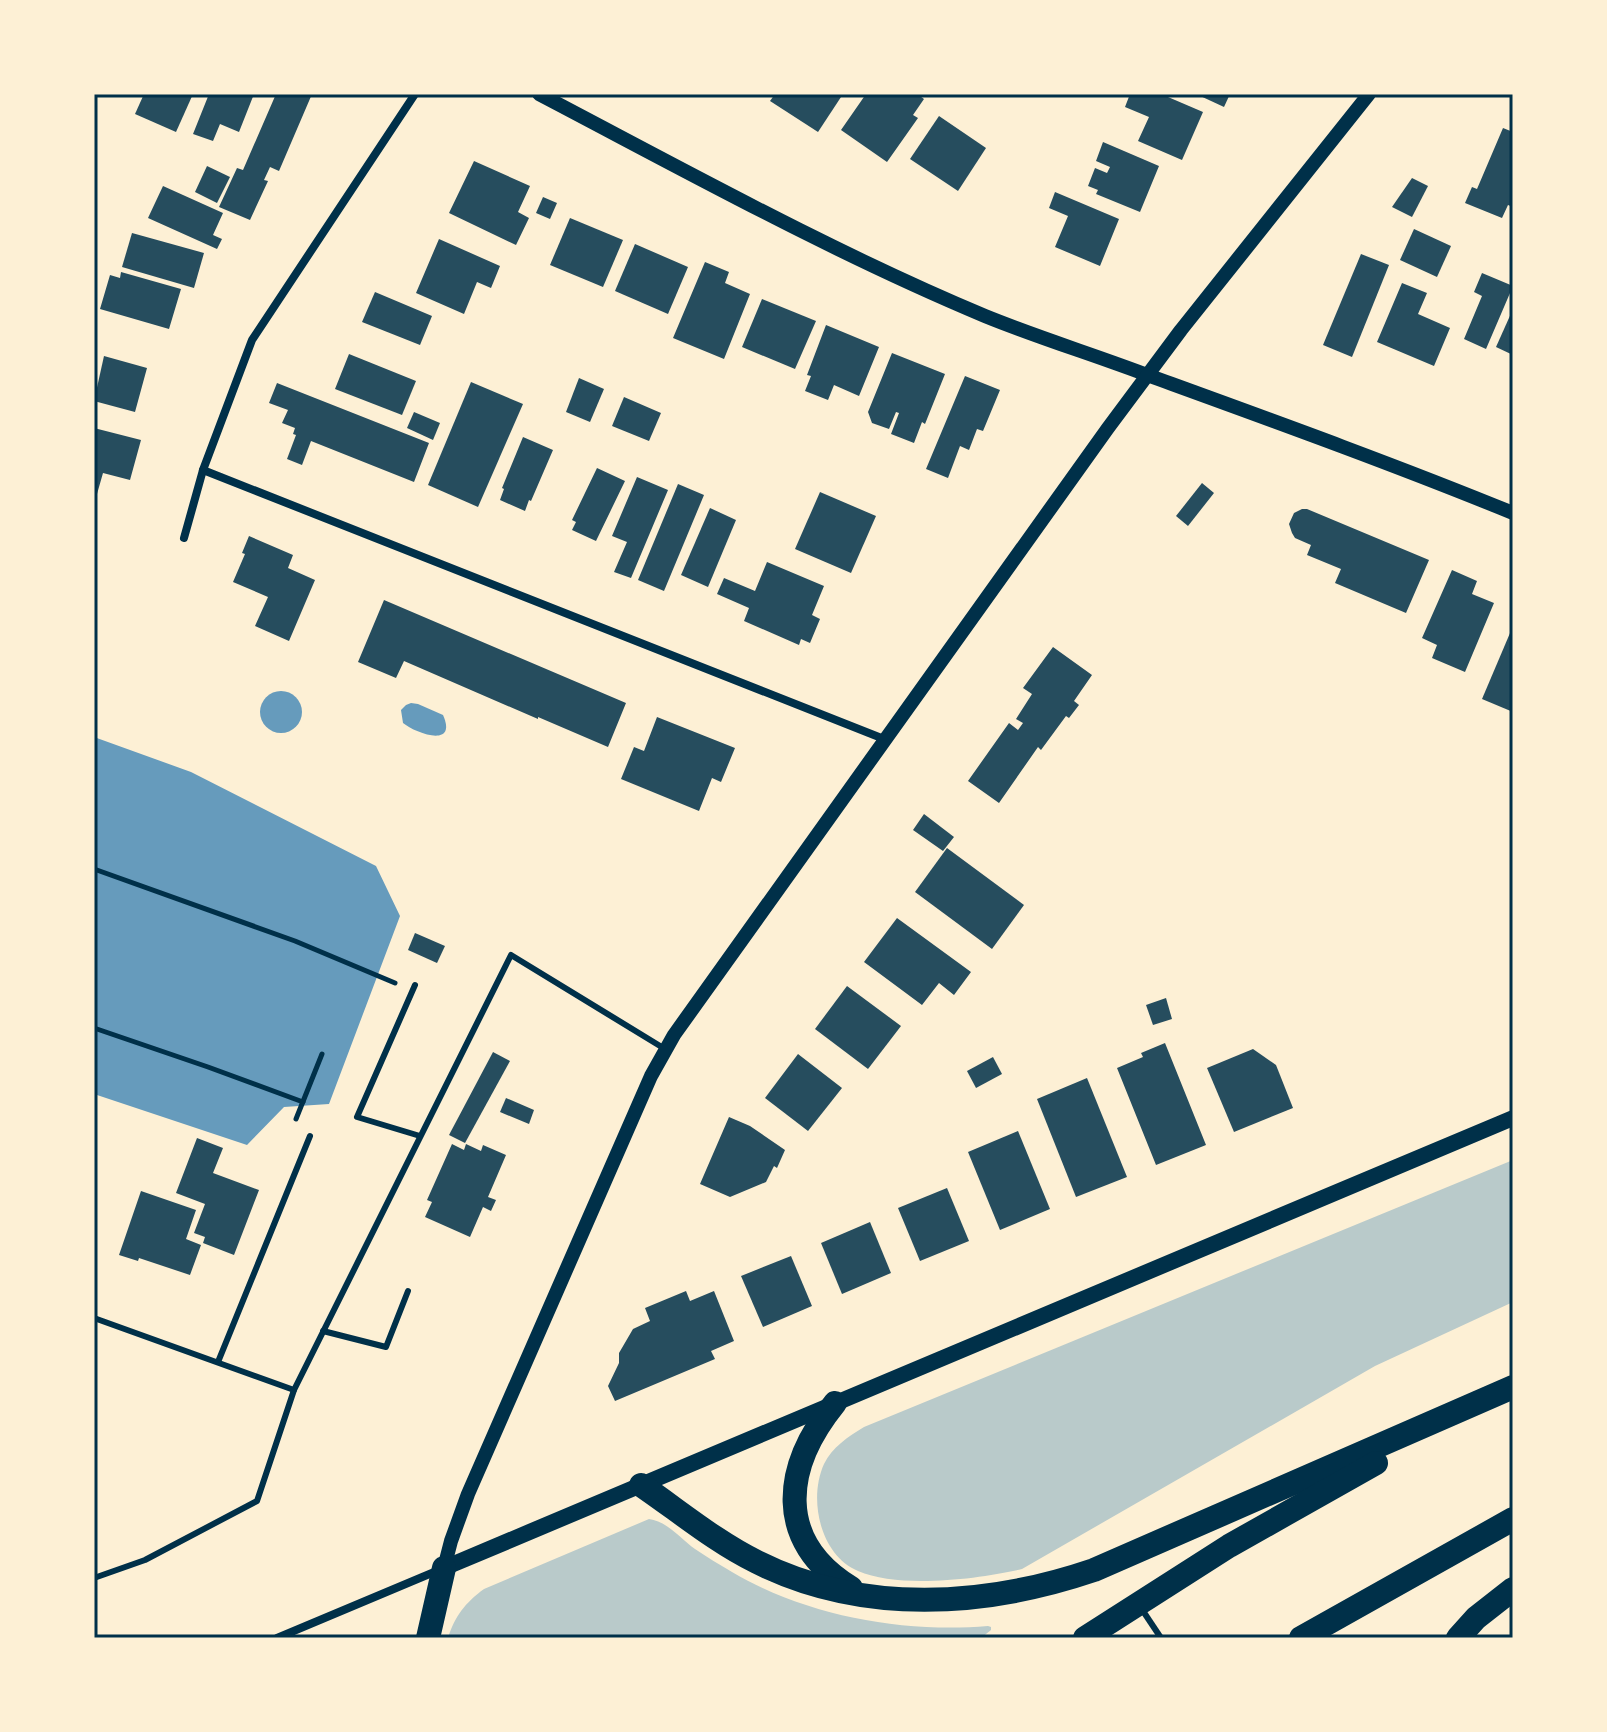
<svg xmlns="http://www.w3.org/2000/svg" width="1607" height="1732" viewBox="0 0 1607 1732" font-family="Manrope,sans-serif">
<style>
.green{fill:#b9caca}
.water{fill:#669bbc}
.building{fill:#264d5e}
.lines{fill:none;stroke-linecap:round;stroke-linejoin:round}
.path{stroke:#003049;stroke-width:5}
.service{stroke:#003049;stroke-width:6}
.minor{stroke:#003049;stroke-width:8}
.tertiary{stroke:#003049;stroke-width:14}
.secondary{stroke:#003049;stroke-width:16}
.motorway{stroke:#003049;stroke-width:24}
.neatline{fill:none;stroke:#003049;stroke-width:3}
</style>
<rect width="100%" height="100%" fill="#fdf0d5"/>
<g class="green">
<path d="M 1513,1160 L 1513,1302 L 1375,1366 L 1022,1569 C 979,1579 899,1589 858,1571 C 820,1555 808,1499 824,1464 C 832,1447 848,1437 864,1427 Z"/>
<path d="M 649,1519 C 667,1521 681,1539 695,1549 C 707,1557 720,1565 732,1572 C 807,1616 902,1633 988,1626 L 991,1627 L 991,1630 L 981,1638 L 448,1638 C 455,1616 465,1603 484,1589 Z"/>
</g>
<g class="water">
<circle cx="281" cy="712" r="21"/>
<path d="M 411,703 L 418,704 L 443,715 C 458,749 415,733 403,723 L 401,710 L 406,705 Z"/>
<path d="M 94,737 L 191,772 L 376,866 L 400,916 L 329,1104 L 284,1107 L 247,1145 L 94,1094 Z"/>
</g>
<g class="building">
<path d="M 144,94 L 193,94 L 176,132 L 135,114 Z"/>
<path d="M 209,94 L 254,94 L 239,132 L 220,124 L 213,141 L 193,134 Z"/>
<path d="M 276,94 L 312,94 L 279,171 L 270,167 L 264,180 L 268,181 L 250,220 L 219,207 L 237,168 L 243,170 Z"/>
<path d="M 775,94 L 843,94 L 818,132 L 770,101 Z"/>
<path d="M 866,94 L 917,94 L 924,99 L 913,115 L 918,118 L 887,162 L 841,130 Z"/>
<path d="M 1130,94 L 1161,94 L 1203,112 L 1182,160 L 1138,141 L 1149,117 L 1125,107 Z"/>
<path d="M 1196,94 L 1230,94 L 1224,107 Z"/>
<path d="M 939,116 L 986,148 L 958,191 L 910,159 Z"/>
<path d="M 1503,128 L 1513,132 L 1513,207 L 1508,205 L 1502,218 L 1465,203 L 1472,187 L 1477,189 Z"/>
<path d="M 1103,142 L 1159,166 L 1140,212 L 1096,194 L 1098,190 L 1088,186 L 1095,168 L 1107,173 L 1110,167 L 1096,161 Z"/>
<path d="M 474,161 L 530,186 L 518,212 L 529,218 L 516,245 L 449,213 Z"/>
<path d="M 207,166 L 230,177 L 217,203 L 195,192 Z"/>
<path d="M 1412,178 L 1428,186 L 1412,217 L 1392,207 Z"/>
<path d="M 163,186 L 223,213 L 213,235 L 222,239 L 217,249 L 148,218 Z"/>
<path d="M 1055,192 L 1119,219 L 1100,266 L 1055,247 L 1068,216 L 1049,208 Z"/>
<path d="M 543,197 L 557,203 L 550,219 L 536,213 Z"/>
<path d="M 570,218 L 623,240 L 603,287 L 550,265 Z"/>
<path d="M 1414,229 L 1451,246 L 1437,277 L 1400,260 Z"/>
<path d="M 132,233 L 204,253 L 194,288 L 122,267 Z"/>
<path d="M 439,239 L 500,266 L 491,288 L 477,282 L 464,314 L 416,293 Z"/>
<path d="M 635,244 L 688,267 L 668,314 L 615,291 Z"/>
<path d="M 1361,254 L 1389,265 L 1352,357 L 1323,345 Z"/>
<path d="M 705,262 L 729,272 L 725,283 L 750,294 L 724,359 L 673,338 Z"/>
<path d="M 121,272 L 181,289 L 169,329 L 100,309 L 110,275 L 120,278 Z"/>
<path d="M 1482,273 L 1513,286 L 1486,349 L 1464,339 L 1482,296 L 1474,292 Z"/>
<path d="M 1402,283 L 1427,293 L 1418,314 L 1450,328 L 1434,366 L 1377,342 Z"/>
<path d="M 375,292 L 432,316 L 420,345 L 362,322 Z"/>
<path d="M 762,299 L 816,321 L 795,369 L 742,347 Z"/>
<path d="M 1513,309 L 1513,355 L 1496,347 Z"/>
<path d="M 826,325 L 879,347 L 859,396 L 834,385 L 828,400 L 805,391 L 811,376 L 807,375 Z"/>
<path d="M 892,353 L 945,374 L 925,424 L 922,422 L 914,443 L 891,434 L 899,413 L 896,412 L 889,429 L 872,423 L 868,412 Z"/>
<path d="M 349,354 L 416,381 L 402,415 L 335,389 Z"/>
<path d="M 104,356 L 147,368 L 135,412 L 94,401 Z"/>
<path d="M 965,376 L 1000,390 L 983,431 L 977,429 L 969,450 L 960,446 L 948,478 L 926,469 Z"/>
<path d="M 579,378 L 604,389 L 590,422 L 566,412 Z"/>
<path d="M 471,382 L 523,404 L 478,507 L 428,485 Z"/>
<path d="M 277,383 L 429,443 L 414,482 L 311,441 L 302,465 L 287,459 L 296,435 L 293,434 L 295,428 L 282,423 L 288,410 L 269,403 Z"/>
<path d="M 624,397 L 661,413 L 649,441 L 612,426 Z"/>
<path d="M 414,412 L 440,423 L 433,440 L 407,428 Z"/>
<path d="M 94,428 L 141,440 L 130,480 L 103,473 L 97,494 L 94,493 Z"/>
<path d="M 523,437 L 553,450 L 531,501 L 529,500 L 525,511 L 500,500 L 504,489 L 502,488 Z"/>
<path d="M 597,468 L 625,481 L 596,541 L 572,530 L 576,522 L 572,520 Z"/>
<path d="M 637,477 L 668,490 L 631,578 L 614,572 L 627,542 L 612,536 Z"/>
<path d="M 1202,483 L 1214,493 L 1188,526 L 1176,516 Z"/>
<path d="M 678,484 L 704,495 L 664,591 L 638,580 Z"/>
<path d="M 820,492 L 876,516 L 851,573 L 795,549 Z"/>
<path d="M 710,508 L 736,520 L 708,587 L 681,575 Z"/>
<path d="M 1302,509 L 1307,509 L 1429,560 L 1406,613 L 1335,583 L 1341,569 L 1307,555 L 1311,545 L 1295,538 L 1292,533 L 1289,524 L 1294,513 Z"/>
<path d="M 249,536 L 293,555 L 288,568 L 315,580 L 289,641 L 255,626 L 268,597 L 233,582 L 245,554 L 242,553 Z"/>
<path d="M 767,562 L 824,586 L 812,615 L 820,619 L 810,643 L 801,639 L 799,645 L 744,621 L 749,608 L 717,594 L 724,578 L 755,591 Z"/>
<path d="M 1452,570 L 1477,581 L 1472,594 L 1494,603 L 1465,672 L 1432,658 L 1437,645 L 1422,638 Z"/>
<path d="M 384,600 L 626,703 L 608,747 L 538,717 L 538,719 L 404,661 L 396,678 L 358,662 Z"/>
<path d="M 1513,626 L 1513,712 L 1482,699 Z"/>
<path d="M 1053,647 L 1092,675 L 1074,701 L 1079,705 L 1069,718 L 1066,716 L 1041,750 L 1038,747 L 999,803 L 968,781 L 1009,723 L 1018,730 L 1023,723 L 1016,719 L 1032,694 L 1023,688 Z"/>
<path d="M 657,717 L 735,748 L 721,782 L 712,778 L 699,811 L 621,779 L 634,747 L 644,751 Z"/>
<path d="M 924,814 L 954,837 L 943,851 L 913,830 Z"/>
<path d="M 947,848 L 1024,905 L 992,949 L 915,892 Z"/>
<path d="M 897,918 L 971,972 L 954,995 L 939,983 L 922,1005 L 864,962 Z"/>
<path d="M 415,933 L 445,946 L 437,963 L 408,950 Z"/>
<path d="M 847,986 L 901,1026 L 868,1069 L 815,1029 Z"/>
<path d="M 1166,998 L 1172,1019 L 1153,1025 L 1146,1005 Z"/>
<path d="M 1165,1043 L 1206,1145 L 1156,1165 L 1117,1068 L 1143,1057 L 1141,1053 Z"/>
<path d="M 1253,1049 L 1276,1065 L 1293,1108 L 1234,1132 L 1207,1068 Z"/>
<path d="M 493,1052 L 510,1061 L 465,1143 L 449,1135 Z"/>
<path d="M 798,1054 L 842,1088 L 808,1131 L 765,1098 Z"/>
<path d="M 993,1057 L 1002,1074 L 976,1088 L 967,1071 Z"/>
<path d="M 1087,1078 L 1127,1177 L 1076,1197 L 1037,1099 Z"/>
<path d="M 506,1098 L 534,1110 L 529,1124 L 500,1112 Z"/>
<path d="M 729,1117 L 750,1126 L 785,1150 L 777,1168 L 774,1166 L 766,1182 L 730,1197 L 700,1184 Z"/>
<path d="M 1018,1131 L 1050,1209 L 1000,1230 L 968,1152 Z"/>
<path d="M 197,1138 L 223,1148 L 213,1173 L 259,1190 L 234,1255 L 203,1243 L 205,1237 L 194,1233 L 205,1204 L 176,1193 Z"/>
<path d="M 452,1144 L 464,1150 L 466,1144 L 481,1151 L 483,1145 L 506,1155 L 488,1197 L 496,1200 L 491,1211 L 483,1207 L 470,1237 L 425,1217 L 432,1202 L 427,1200 Z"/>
<path d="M 947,1188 L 969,1241 L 920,1261 L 898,1208 Z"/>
<path d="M 141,1191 L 196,1210 L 186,1239 L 201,1245 L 190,1275 L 139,1258 L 138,1261 L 119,1255 Z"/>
<path d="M 870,1222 L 891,1273 L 842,1294 L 821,1243 Z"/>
<path d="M 791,1256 L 812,1306 L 763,1327 L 741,1276 Z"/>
<path d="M 686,1291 L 690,1301 L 714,1291 L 734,1341 L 711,1351 L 715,1359 L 615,1401 L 608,1386 L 619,1363 L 619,1353 L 633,1329 L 650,1321 L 645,1308 Z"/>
</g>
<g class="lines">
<g class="path">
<path d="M 94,869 L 295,941 L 395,983"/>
<path d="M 94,1028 L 208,1067 L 303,1102"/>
<path d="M 296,1119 L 322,1054"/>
</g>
<g class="service">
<path d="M 415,985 L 357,1117 L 420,1136"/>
<path d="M 94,1318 L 294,1390"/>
<path d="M 323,1331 L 386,1347 L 408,1291"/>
<path d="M 218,1362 L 310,1136"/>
<path d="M 94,1578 L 145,1560 L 257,1501 L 294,1390 L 511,955 L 665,1049"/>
<path d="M 1141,1608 L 1161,1638"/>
</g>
<g class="minor">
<path d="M 203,470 L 884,739"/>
<path d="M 184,538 L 203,470 L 252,340 L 415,94"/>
<path d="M 277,1638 L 439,1570"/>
</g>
<g class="tertiary">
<path d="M 539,94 C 686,171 832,252 985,316 C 1039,338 1095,355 1150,376 C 1271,420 1393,464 1513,513"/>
<path d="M 444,1568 L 451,1541 L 468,1494 L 651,1076 L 674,1035 L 1108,428 L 1181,330 L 1369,94"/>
</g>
<path class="secondary" d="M 444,1568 L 1513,1118"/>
<g class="motorway">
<path d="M 835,1403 C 783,1467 774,1541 851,1588"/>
<path d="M 641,1485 C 679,1511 716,1542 757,1562 C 863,1615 985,1607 1094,1570 L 1513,1387"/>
<path d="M 428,1638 L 444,1568"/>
<path d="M 1085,1638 L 1229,1546 L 1376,1463"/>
<path d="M 1301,1638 L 1513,1519"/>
<path d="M 1458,1638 L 1476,1618 L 1513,1589"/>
</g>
</g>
<rect width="1607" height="1732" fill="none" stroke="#fdf0d5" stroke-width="192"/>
<rect x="96" y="96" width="1415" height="1540" class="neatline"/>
</svg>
